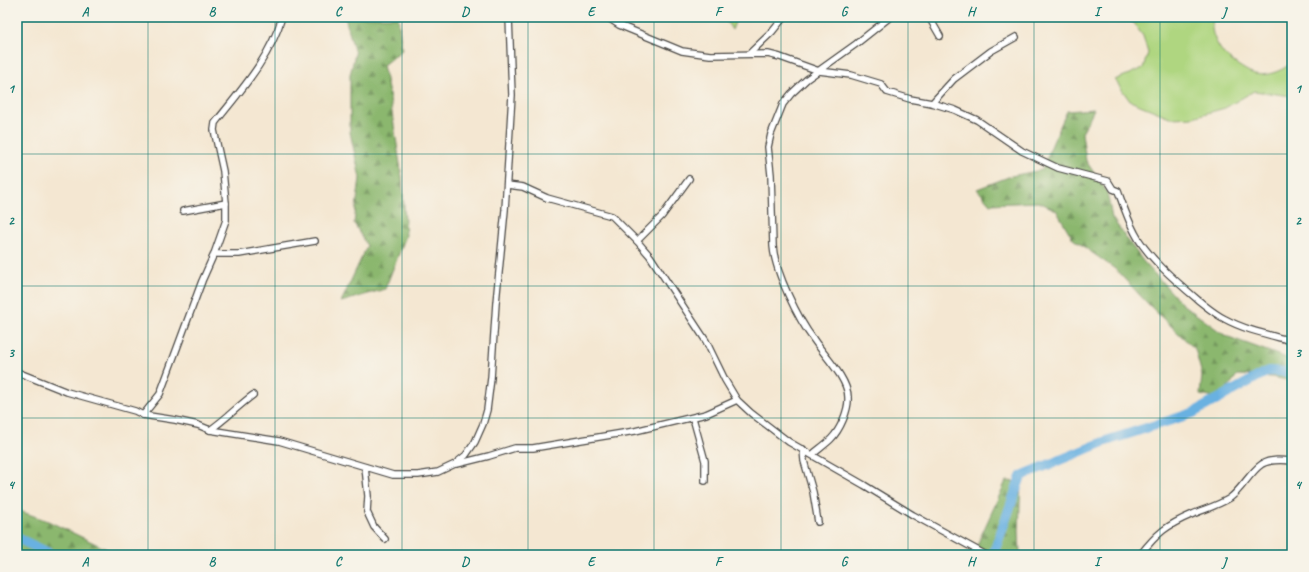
<svg xmlns="http://www.w3.org/2000/svg" width="1309" height="572" viewBox="0 0 1309 572" font-family="Caveat,sans-serif">
<style>
.grass{fill:#afd680;stroke:#6d8056}
.forest{fill:url(#forest-firs);stroke:#5b714c}
.lines{fill:none;stroke-linecap:round;stroke-linejoin:round}
.river{stroke:#69b1e1;stroke-width:10}
.minor-casing{stroke:#494744;stroke-width:8}
.minor{stroke:#fff;stroke-width:5.5}
.grid{fill:none;stroke:#0f766e;stroke-width:1;stroke-opacity:0.55}
.neatline{fill:none;stroke:#0f766e;stroke-width:1.5}
.grid-label{font-size:13px;text-anchor:middle;font-weight:bold;fill:#0f766e}
</style>
<defs>
<pattern id="forest-firs" width="22" height="20" patternUnits="userSpaceOnUse"><rect width="22" height="20" fill="#8bb76e"/><path d="M5 1l3.5 6h-7zM16 11l3.5 6h-7z" fill="#72955b"/></pattern>
</defs>
<rect width="100%" height="100%" fill="#f7f3e8"/>
<filter id="ink" filterUnits="userSpaceOnUse"><feTurbulence type="fractalNoise" baseFrequency=".025" numOctaves="2"/><feDisplacementMap in="SourceGraphic" scale="8" xChannelSelector="R" yChannelSelector="G"/><feConvolveMatrix kernelMatrix="1 2 1 2 8 2 1 2 1" color-interpolation-filters="sRGB"/></filter>
<filter id="wash" filterUnits="userSpaceOnUse"><feTurbulence type="fractalNoise" baseFrequency=".012" numOctaves="4" result="noise"/><feDisplacementMap in="SourceGraphic" scale="16" xChannelSelector="R" yChannelSelector="G"/><feGaussianBlur stdDeviation="0.9" result="paint"/><feColorMatrix in="noise" values="0 0 0 0 0 0 0 0 0 0 0 0 0 0 0 0 0 1.4 0 .05"/><feComposite in="paint" operator="in"/></filter>
<g filter="url(#wash)">
<rect width="100%" height="100%" fill="#f4e7d2"/>
<g class="grass">
<path d="M 724,17 L 737,17 L 732,30 Z"/>
<path d="M 1129,17 L 1215,17 C 1207,28 1217,45 1224,54 C 1228,59 1246,71 1252,73 C 1265,78 1283,71 1292,62 L 1292,96 L 1254,91 L 1225,108 L 1193,117 L 1172,118 L 1130,101 L 1115,80 L 1143,68 L 1148,53 L 1143,36 Z"/>
<path d="M 1278,17 L 1292,17 L 1292,30 L 1285,22 Z"/>
</g>
<g class="forest">
<path d="M 345,17 L 398,17 L 402,50 L 383,65 L 390,99 L 402,177 L 406,236 L 385,289 L 341,302 L 367,246 L 354,223 L 360,178 L 350,132 L 350,75 L 355,54 Z"/>
<path d="M 1094,109 L 1082,133 L 1086,161 L 1107,192 L 1112,218 L 1143,261 L 1182,304 L 1226,336 L 1292,360 L 1292,381 L 1273,377 L 1237,375 L 1220,399 L 1200,395 L 1202,375 L 1195,349 L 1151,307 L 1115,269 L 1073,239 L 1056,210 L 1039,202 L 990,204 L 977,189 L 1011,176 L 1042,170 L 1053,142 L 1067,111 Z"/>
<path d="M 1006,481 L 1021,482 L 1019,531 L 1020,555 L 974,555 L 980,538 Z"/>
<path d="M 17,510 L 48,521 L 119,555 L 23,555 L 17,552 Z"/>
</g>
<g class="lines">
<g class="river">
<path d="M 17,538 L 53,555"/>
<path d="M 993,555 L 1021,476 L 1106,441 L 1193,413 L 1268,371 L 1292,372"/>
</g>
</g>
</g>
<g filter="url(#ink)">
<g class="lines">
<g class="minor-casing">
<g id="minor">
<path d="M 607,17 L 619,25 L 682,51 L 710,55 L 768,54 L 780,57 L 819,71 L 851,75 L 881,84 L 887,92 L 910,99 L 932,103 L 955,110 L 977,120 L 1022,151 L 1058,168 L 1108,181 L 1113,189 L 1118,191 C 1123,205 1128,220 1135,233 C 1147,257 1178,283 1198,300 C 1207,307 1215,314 1225,319 C 1245,330 1270,335 1292,341"/>
<path d="M 929,17 L 940,36"/>
<path d="M 750,53 L 772,32 L 784,17"/>
<path d="M 932,103 L 954,79 L 991,51 L 1016,37"/>
<path d="M 507,185 L 523,187 L 547,198 L 612,216 L 637,241 L 650,256 L 706,341 L 725,380 L 737,400 L 751,413 L 789,442 L 864,485 L 913,515 L 986,555"/>
<path d="M 183,211 L 226,203"/>
<path d="M 637,241 L 662,216 L 689,179"/>
<path d="M 214,254 L 239,254 L 315,241"/>
<path d="M 17,372 L 67,392 L 135,411 L 143,415 L 175,420 L 198,425 L 210,430 L 279,441 L 393,475 L 418,475 L 438,472 L 455,464 L 466,455 L 475,442 L 483,424 L 487,410 L 491,378 L 496,303 L 505,210 L 512,95 L 509,17"/>
<path d="M 143,415 L 160,394 L 202,281 L 214,254 L 226,220 L 226,203 L 223,171 L 214,130 L 215,123 C 241,90 270,58 282,17"/>
<path d="M 693,418 L 705,461 L 705,481"/>
<path d="M 210,430 C 226,419 238,406 253,395"/>
<path d="M 803,449 L 804,461 L 813,492 L 818,522"/>
<path d="M 813,454 C 819,449 826,444 831,439 C 840,430 849,410 848,397 C 848,379 824,355 814,340 C 798,319 775,272 773,246 L 771,175 L 768,147 L 771,134 L 783,104 L 791,94 L 807,79 L 856,44 L 890,17"/>
<path d="M 457,464 L 489,456 L 515,448 L 533,448 L 635,431 L 706,414 L 737,400"/>
<path d="M 365,467 L 368,496 L 367,512 L 374,527 L 385,539"/>
<path d="M 1140,555 C 1157,533 1167,525 1193,514 C 1205,509 1219,505 1230,498 C 1242,489 1250,472 1262,464 C 1270,459 1282,460 1292,461"/>
</g>
</g>
<use href="#minor" class="minor"/>
</g>
</g>
<path class="grid" d="M 148,17 L 148,555M 275,17 L 275,555M 402,17 L 402,555M 528,17 L 528,555M 654,17 L 654,555M 781,17 L 781,555M 908,17 L 908,555M 1034,17 L 1034,555M 1160,17 L 1160,555M 17,154 L 1292,154M 17,286 L 1292,286M 17,418 L 1292,418"/>
<rect width="1309" height="572" fill="none" stroke="#f7f3e8" stroke-width="44"/>
<rect x="22" y="22" width="1265" height="528" class="neatline"/>
<g class="grid-label">
<text x="85" y="16">A</text>
<text x="212" y="16">B</text>
<text x="338" y="16">C</text>
<text x="465" y="16">D</text>
<text x="591" y="16">E</text>
<text x="718" y="16">F</text>
<text x="844" y="16">G</text>
<text x="971" y="16">H</text>
<text x="1097" y="16">I</text>
<text x="1224" y="16">J</text>
<text x="11" y="93">1</text>
<text x="1298" y="93">1</text>
<text x="11" y="225">2</text>
<text x="1298" y="225">2</text>
<text x="11" y="357">3</text>
<text x="1298" y="357">3</text>
<text x="11" y="489">4</text>
<text x="1298" y="489">4</text>
<text x="85" y="566">A</text>
<text x="212" y="566">B</text>
<text x="338" y="566">C</text>
<text x="465" y="566">D</text>
<text x="591" y="566">E</text>
<text x="718" y="566">F</text>
<text x="844" y="566">G</text>
<text x="971" y="566">H</text>
<text x="1097" y="566">I</text>
<text x="1224" y="566">J</text>
</g>
</svg>
